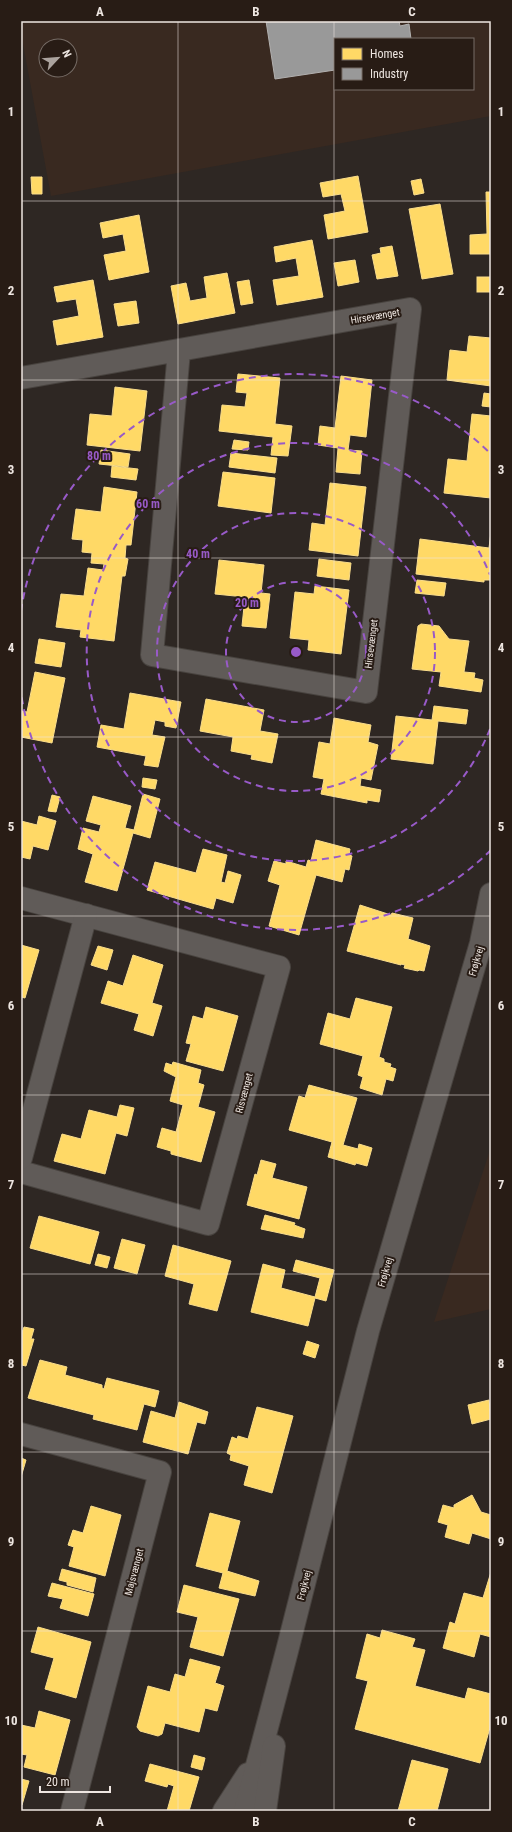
<svg xmlns="http://www.w3.org/2000/svg" width="512" height="1832" viewBox="0 0 512 1832" font-family="'Roboto Condensed',sans-serif">
<style>
.built{fill:#392920;fill-rule:evenodd}
.homes{fill:#ffd966;stroke:#fadd8b}
.industry{fill:#999;stroke:#b2b0af}
.lines{fill:none;stroke-linecap:round;stroke-linejoin:round}
.street-casing{stroke:#48433f;stroke-width:24}
.secondary-casing{stroke:#48433f;stroke-width:24}
.street{stroke:#605b58;stroke-width:22}
.secondary{stroke:#605b58;stroke-width:22}
.grid{fill:none;stroke:#eee6e1;stroke-width:1;stroke-opacity:0.55}
.ring{fill:none;stroke:#985ac8;stroke-width:2;stroke-dasharray:7 5}
.labels{text-anchor:middle;dominant-baseline:central;stroke-width:4;stroke-linejoin:round;paint-order:stroke}
.street-label{font-size:10px;fill:#eee6e1;stroke:#281c15}
.centre{fill:#985ac8;stroke:#281c15;stroke-width:2}
.ring-label{font-size:12px;text-anchor:middle;font-weight:bold;fill:#985ac8;stroke:#281c15;stroke-width:4;stroke-linejoin:round;paint-order:stroke}
.neatline{fill:none;stroke:#eee6e1;stroke-width:1.5}
.grid-label{font-size:13px;text-anchor:middle;font-weight:bold;fill:#eee6e1}
</style>
<rect width="100%" height="100%" fill="#2e2723"/>
<g class="built">
<path d="M 21,21 L 491,21 L 491,116 L 51,196 L 21,33 ZM 335,39 L 473,39 L 473,89 L 335,89 ZM 46,46 L 70,46 L 70,70 L 46,70 Z"/>
<path d="M 491,1147 L 491,1309 L 434,1322 Z"/>
</g>
<g class="homes">
<path d="M 358,176 L 368,232 L 328,239 L 324,215 L 345,211 L 341,194 L 323,197 L 320,183 Z"/>
<path d="M 31,177 L 42,177 L 42,194 L 32,194 Z"/>
<path d="M 421,179 L 424,193 L 414,195 L 411,181 Z"/>
<path d="M 486,192 L 491,192 L 491,254 L 470,254 L 470,235 L 487,234 Z"/>
<path d="M 440,204 L 453,274 L 422,279 L 409,209 Z"/>
<path d="M 139,215 L 149,272 L 109,280 L 104,255 L 126,251 L 123,234 L 103,238 L 100,223 Z"/>
<path d="M 312,240 L 323,297 L 277,305 L 273,280 L 299,276 L 296,258 L 276,262 L 274,247 Z"/>
<path d="M 392,246 L 398,276 L 377,279 L 372,255 L 381,253 L 380,248 Z"/>
<path d="M 355,260 L 359,282 L 338,286 L 334,263 Z"/>
<path d="M 227,273 L 235,313 L 178,324 L 171,286 L 186,283 L 190,301 L 207,298 L 204,277 Z"/>
<rect x="477" y="277" width="14" height="15"/>
<path d="M 93,280 L 103,337 L 57,345 L 53,321 L 79,316 L 76,299 L 57,302 L 54,287 Z"/>
<path d="M 249,280 L 253,303 L 241,305 L 237,282 Z"/>
<path d="M 136,301 L 139,323 L 118,326 L 114,304 Z"/>
<path d="M 469,336 L 491,338 L 491,386 L 447,380 L 450,350 L 467,352 Z"/>
<path d="M 238,374 L 280,378 L 275,424 L 292,426 L 288,456 L 271,455 L 273,437 L 219,431 L 222,405 L 245,407 L 247,393 L 236,392 Z"/>
<path d="M 341,376 L 372,380 L 366,437 L 350,435 L 348,450 L 362,451 L 360,474 L 336,472 L 338,448 L 318,445 L 320,426 L 335,428 Z"/>
<path d="M 115,387 L 147,391 L 140,451 L 87,445 L 90,414 L 112,416 Z"/>
<path d="M 484,393 L 491,394 L 491,407 L 482,406 Z"/>
<path d="M 472,414 L 491,416 L 491,498 L 444,493 L 448,459 L 467,461 Z"/>
<path d="M 234,440 L 249,442 L 248,450 L 232,449 Z"/>
<path d="M 101,450 L 130,454 L 128,467 L 99,464 Z"/>
<path d="M 231,453 L 277,458 L 275,473 L 229,467 Z"/>
<path d="M 112,466 L 138,469 L 136,480 L 111,477 Z"/>
<path d="M 223,472 L 275,478 L 271,513 L 218,506 Z"/>
<path d="M 330,483 L 366,487 L 358,556 L 309,550 L 312,523 L 325,525 Z"/>
<path d="M 104,487 L 137,492 L 131,545 L 126,545 L 125,558 L 128,559 L 125,576 L 122,576 L 114,641 L 80,637 L 81,630 L 56,627 L 61,594 L 84,596 L 88,568 L 103,570 L 104,564 L 91,563 L 92,553 L 82,552 L 83,540 L 72,539 L 76,509 L 101,512 Z"/>
<path d="M 491,532 L 491,580 L 484,580 L 484,582 L 416,574 L 420,539 L 489,548 Z"/>
<path d="M 319,559 L 351,563 L 349,580 L 317,576 Z"/>
<path d="M 219,560 L 264,565 L 261,593 L 270,594 L 266,628 L 242,626 L 245,597 L 215,594 Z"/>
<path d="M 417,580 L 446,583 L 444,596 L 415,593 Z"/>
<path d="M 315,586 L 349,590 L 341,654 L 308,650 L 309,640 L 290,638 L 295,592 L 314,594 Z"/>
<path d="M 421,624 L 439,626 L 449,639 L 469,641 L 464,672 L 475,673 L 474,678 L 483,680 L 481,692 L 439,686 L 441,672 L 412,669 L 418,626 Z"/>
<path d="M 39,639 L 65,643 L 61,667 L 35,663 Z"/>
<path d="M 35,672 L 65,678 L 52,743 L 21,737 L 21,711 L 27,712 Z"/>
<path d="M 130,693 L 181,702 L 176,728 L 165,726 L 165,722 L 155,720 L 152,735 L 165,737 L 158,767 L 144,765 L 146,756 L 97,747 L 101,725 L 124,729 Z"/>
<path d="M 206,699 L 264,710 L 260,731 L 278,734 L 272,763 L 251,759 L 252,755 L 231,751 L 233,737 L 200,731 Z"/>
<path d="M 434,706 L 468,710 L 466,724 L 438,721 L 433,764 L 391,759 L 396,716 L 432,720 Z"/>
<path d="M 334,718 L 371,725 L 368,742 L 378,745 L 371,780 L 361,778 L 360,786 L 381,790 L 379,802 L 367,800 L 367,803 L 321,794 L 324,779 L 313,777 L 319,742 L 330,744 Z"/>
<path d="M 143,778 L 157,780 L 155,789 L 142,787 Z"/>
<path d="M 143,794 L 160,799 L 150,838 L 133,833 L 117,891 L 85,882 L 93,854 L 78,849 L 83,828 L 99,832 L 101,825 L 86,821 L 93,796 L 131,806 L 125,828 L 134,830 Z"/>
<path d="M 52,795 L 60,797 L 56,812 L 48,811 Z"/>
<path d="M 39,816 L 56,821 L 48,850 L 33,846 L 30,859 L 21,857 L 21,821 L 37,825 Z"/>
<path d="M 316,840 L 350,849 L 349,855 L 352,856 L 349,870 L 345,869 L 342,882 L 316,875 L 299,935 L 269,926 L 280,885 L 268,881 L 274,861 L 286,864 L 286,861 L 306,867 L 308,860 L 311,861 Z"/>
<path d="M 203,849 L 227,855 L 221,882 L 225,883 L 228,871 L 241,875 L 233,903 L 216,898 L 213,909 L 147,890 L 155,862 L 196,873 Z"/>
<path d="M 360,905 L 391,915 L 392,913 L 413,918 L 408,939 L 430,946 L 424,971 L 419,970 L 418,971 L 404,968 L 405,965 L 401,964 L 401,965 L 347,951 Z"/>
<path d="M 21,945 L 39,950 L 25,998 L 21,997 Z"/>
<path d="M 98,946 L 113,950 L 107,970 L 91,965 Z"/>
<path d="M 133,955 L 163,965 L 152,1003 L 162,1006 L 153,1036 L 134,1030 L 139,1014 L 101,1003 L 108,981 L 123,986 Z"/>
<path d="M 356,998 L 392,1007 L 379,1057 L 384,1059 L 384,1062 L 391,1064 L 390,1067 L 396,1069 L 393,1081 L 386,1079 L 382,1095 L 360,1088 L 363,1077 L 358,1075 L 363,1056 L 320,1044 L 328,1013 L 350,1019 Z"/>
<path d="M 206,1007 L 238,1016 L 223,1071 L 186,1061 L 191,1044 L 186,1043 L 193,1016 L 203,1019 Z"/>
<path d="M 173,1062 L 201,1070 L 198,1083 L 204,1085 L 198,1107 L 215,1112 L 201,1162 L 171,1154 L 171,1151 L 157,1147 L 162,1128 L 176,1132 L 183,1105 L 170,1101 L 176,1077 L 164,1071 L 166,1063 L 172,1065 Z"/>
<path d="M 309,1085 L 357,1098 L 343,1145 L 358,1149 L 359,1144 L 372,1148 L 367,1166 L 356,1163 L 355,1165 L 328,1157 L 332,1142 L 289,1130 L 299,1096 L 305,1098 Z"/>
<path d="M 120,1105 L 134,1108 L 127,1136 L 116,1133 L 105,1174 L 54,1161 L 62,1134 L 81,1139 L 89,1110 L 117,1117 Z"/>
<path d="M 261,1160 L 276,1164 L 272,1178 L 307,1187 L 299,1219 L 247,1205 L 255,1174 L 257,1175 Z"/>
<path d="M 265,1215 L 295,1223 L 294,1225 L 305,1229 L 303,1238 L 261,1229 Z"/>
<path d="M 39,1216 L 99,1232 L 90,1264 L 30,1248 Z"/>
<path d="M 122,1239 L 145,1245 L 137,1274 L 114,1268 Z"/>
<path d="M 173,1245 L 231,1261 L 217,1311 L 189,1304 L 194,1284 L 165,1276 Z"/>
<path d="M 98,1254 L 110,1257 L 107,1268 L 95,1265 Z"/>
<path d="M 296,1260 L 334,1270 L 326,1301 L 315,1298 L 308,1326 L 251,1312 L 263,1264 L 285,1270 L 281,1288 L 315,1297 L 320,1278 L 293,1271 Z"/>
<path d="M 24,1327 L 34,1329 L 31,1339 L 34,1339 L 26,1366 L 21,1365 L 21,1335 Z"/>
<path d="M 307,1341 L 319,1345 L 315,1358 L 303,1354 Z"/>
<path d="M 40,1360 L 67,1367 L 65,1375 L 102,1385 L 102,1388 L 104,1389 L 107,1378 L 159,1391 L 155,1407 L 144,1404 L 137,1430 L 93,1419 L 94,1415 L 28,1398 Z"/>
<path d="M 489,1400 L 491,1419 L 472,1424 L 468,1405 Z"/>
<path d="M 179,1402 L 208,1412 L 205,1424 L 197,1422 L 188,1454 L 143,1442 L 151,1411 L 175,1418 Z"/>
<path d="M 257,1407 L 293,1416 L 272,1493 L 244,1485 L 249,1466 L 230,1460 L 231,1455 L 227,1453 L 232,1437 L 237,1439 L 238,1436 L 248,1439 Z"/>
<path d="M 21,1458 L 26,1460 L 21,1477 Z"/>
<path d="M 472,1495 L 481,1512 L 491,1515 L 491,1539 L 472,1533 L 469,1544 L 445,1537 L 448,1525 L 438,1522 L 443,1505 L 454,1508 L 454,1505 Z"/>
<path d="M 91,1506 L 121,1515 L 105,1576 L 69,1566 L 74,1547 L 68,1545 L 73,1530 L 83,1533 Z"/>
<path d="M 210,1513 L 240,1521 L 227,1571 L 259,1581 L 255,1596 L 219,1588 L 223,1573 L 196,1566 Z"/>
<path d="M 62,1569 L 96,1578 L 93,1592 L 67,1585 L 67,1582 L 59,1580 Z"/>
<path d="M 491,1572 L 491,1637 L 480,1634 L 474,1657 L 443,1648 L 450,1622 L 455,1624 L 464,1593 L 483,1598 Z"/>
<path d="M 52,1583 L 94,1594 L 88,1616 L 60,1608 L 63,1599 L 48,1596 Z"/>
<path d="M 184,1585 L 239,1599 L 223,1656 L 190,1647 L 198,1617 L 177,1612 Z"/>
<path d="M 38,1627 L 91,1642 L 76,1698 L 45,1689 L 54,1658 L 31,1652 Z"/>
<path d="M 382,1630 L 415,1639 L 412,1647 L 425,1650 L 415,1686 L 465,1699 L 468,1688 L 491,1694 L 491,1724 L 480,1763 L 355,1729 L 368,1681 L 356,1678 L 367,1634 L 380,1638 Z"/>
<path d="M 190,1659 L 220,1667 L 215,1683 L 224,1686 L 217,1711 L 205,1708 L 199,1732 L 165,1723 L 162,1734 L 158,1736 L 140,1731 L 137,1727 L 148,1686 L 170,1692 L 175,1674 L 185,1677 Z"/>
<path d="M 39,1711 L 70,1720 L 55,1775 L 24,1767 L 27,1755 L 21,1754 L 21,1725 L 35,1728 Z"/>
<path d="M 194,1755 L 205,1758 L 202,1770 L 191,1767 Z"/>
<path d="M 412,1760 L 448,1769 L 437,1811 L 398,1811 Z"/>
<path d="M 150,1764 L 199,1777 L 189,1811 L 167,1811 L 174,1786 L 168,1784 L 167,1787 L 145,1781 Z"/>
<path d="M 21,1779 L 29,1781 L 22,1805 L 21,1805 Z"/>
</g>
<path class="industry" d="M 266,21 L 399,21 L 400,26 L 409,24 L 411,39 L 335,39 L 335,70 L 275,79 Z"/>
<g class="lines">
<g class="street-casing">
<g id="street">
<path d="M 21,378 L 410,309 L 366,692 L 152,655 L 179,351"/>
<path d="M 21,898 L 279,967 L 208,1224 L 21,1172"/>
<path d="M 21,1158 L 86,915"/>
<path d="M 21,1434 L 160,1472 L 72,1811"/>
</g>
</g>
<g class="secondary-casing">
<g id="secondary">
<path d="M 224,1811 L 248,1774"/>
<path d="M 245,1811 L 287,1651 L 368,1331 L 481,943 L 491,894"/>
<path d="M 265,1811 L 274,1746"/>
</g>
</g>
<use href="#street" class="street"/>
<use href="#secondary" class="secondary"/>
</g>
<path class="grid" d="M 178,21 L 178,1811M 334,21 L 334,1811M 21,201 L 491,201M 21,380 L 491,380M 21,558 L 491,558M 21,737 L 491,737M 21,916 L 491,916M 21,1095 L 491,1095M 21,1274 L 491,1274M 21,1452 L 491,1452M 21,1631 L 491,1631"/>
<g class="ring">
<circle cx="296" cy="652" r="70"/>
<circle cx="296" cy="652" r="139"/>
<path d="M490 729A209 209 0 1 1 490 575"/>
<path d="M491 850A278 278 0 0 1 21 693M21 611A278 278 0 0 1 491 454"/>
</g>
<g class="labels">
<g class="street-label">
<text transform="translate(375 316) rotate(-10)">Hirsevænget</text>
<text transform="translate(371 644) rotate(-83)">Hirsevænget</text>
<text transform="translate(476 961) rotate(-74)">Frøjkvej</text>
<text transform="translate(244 1093) rotate(-75)">Risvænget</text>
<text transform="translate(385 1272) rotate(-74)">Frøjkvej</text>
<text transform="translate(134 1572) rotate(-75)">Majsvænget</text>
<text transform="translate(304 1585) rotate(-76)">Frøjkvej</text>
</g>
</g>
<circle cx="296" cy="652" r="6" class="centre"/>
<g class="ring-label">
<text x="99" y="460">80 m</text>
<text x="148" y="508">60 m</text>
<text x="198" y="558">40 m</text>
<text x="247" y="607">20 m</text>
</g>
<rect width="512" height="1832" fill="none" stroke="#281c15" stroke-width="44"/>
<rect x="334" y="38" width="140" height="52" fill="#281c15" stroke="#776d67"/>
<rect x="342" y="48" width="20" height="12" fill="#ffd966" stroke="#776d67"/>
<text x="370" y="58" font-size="12" fill="#eee6e1">Homes</text>
<rect x="342" y="68" width="20" height="12" fill="#999999" stroke="#776d67"/>
<text x="370" y="78" font-size="12" fill="#eee6e1">Industry</text>
<g transform="translate(58 58) rotate(64)"><circle r="19" fill="#281c15" stroke="#776d67"/>
<path d="M0-3L7 15L0 10L-7 15Z" fill="#aba39e"/>
<text y="-6" font-size="11" font-weight="bold" text-anchor="middle" fill="#eee6e1">N</text>
</g>
<path d="M40 1786v6h70v-6" fill="none" stroke="#eee6e1" stroke-width="2"/>
<text x="46" y="1786" font-size="12" fill="#eee6e1" stroke="#281c15" stroke-width="3" paint-order="stroke">20 m</text>
<rect x="22" y="22" width="468" height="1788" class="neatline"/>
<g class="grid-label">
<text x="100" y="16">A</text>
<text x="256" y="16">B</text>
<text x="412" y="16">C</text>
<text x="11" y="116">1</text>
<text x="501" y="116">1</text>
<text x="11" y="295">2</text>
<text x="501" y="295">2</text>
<text x="11" y="474">3</text>
<text x="501" y="474">3</text>
<text x="11" y="652">4</text>
<text x="501" y="652">4</text>
<text x="11" y="831">5</text>
<text x="501" y="831">5</text>
<text x="11" y="1010">6</text>
<text x="501" y="1010">6</text>
<text x="11" y="1189">7</text>
<text x="501" y="1189">7</text>
<text x="11" y="1368">8</text>
<text x="501" y="1368">8</text>
<text x="11" y="1546">9</text>
<text x="501" y="1546">9</text>
<text x="11" y="1725">10</text>
<text x="501" y="1725">10</text>
<text x="100" y="1826">A</text>
<text x="256" y="1826">B</text>
<text x="412" y="1826">C</text>
</g>
</svg>
